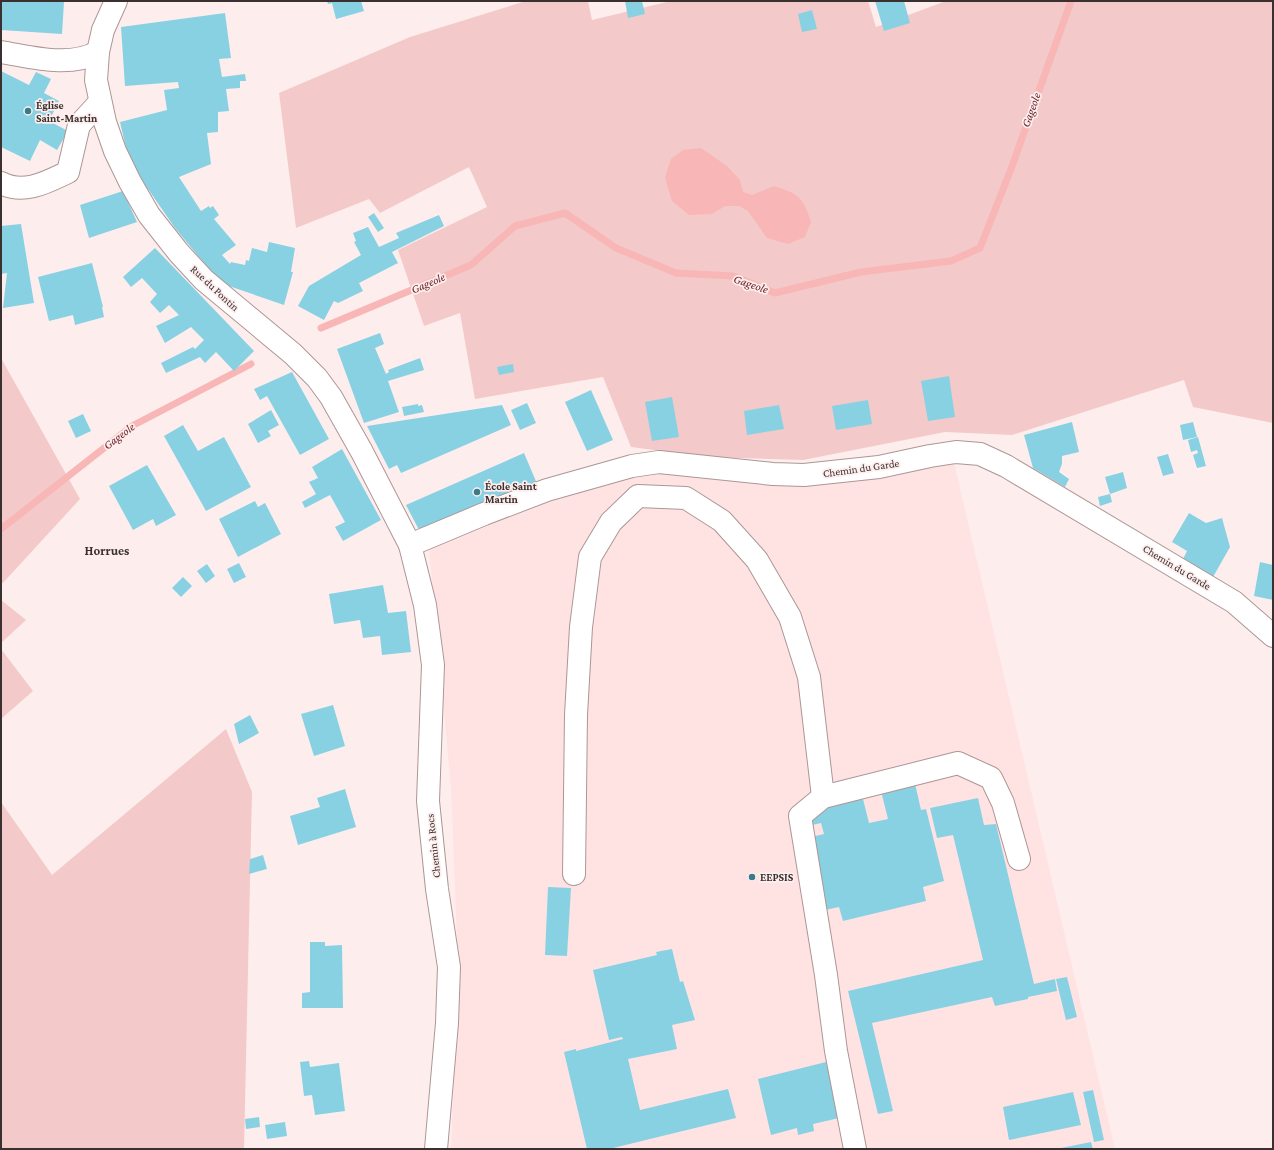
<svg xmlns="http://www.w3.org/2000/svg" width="1274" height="1150" viewBox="0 0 1274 1150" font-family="'Crimson Pro',serif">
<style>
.built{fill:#ffe3e3}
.green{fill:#f3cac9}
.water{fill:#f8b6b6}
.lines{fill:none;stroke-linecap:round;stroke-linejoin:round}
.stream{stroke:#f8b6b6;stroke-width:7}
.building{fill:#88d1e3}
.minor-casing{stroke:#ad9695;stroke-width:24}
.minor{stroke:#fff;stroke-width:22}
.poi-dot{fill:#387c8b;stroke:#fdeeed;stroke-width:1.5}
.labels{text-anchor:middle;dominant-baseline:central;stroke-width:3.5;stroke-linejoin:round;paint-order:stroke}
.poi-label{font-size:11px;font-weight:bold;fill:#3a3030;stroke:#fdeeed;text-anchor:start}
.street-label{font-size:11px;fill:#3a3030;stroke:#fdeeed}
.water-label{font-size:12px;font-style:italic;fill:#6b2027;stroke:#fdeeed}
.quarter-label{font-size:13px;font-weight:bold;fill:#3a3030;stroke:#fdeeed}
</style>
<rect width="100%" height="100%" fill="#fdeeed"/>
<path class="built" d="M 952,454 L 1115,1149 L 451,1149 L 458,967 L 451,788 L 429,548 L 640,468 L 774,486 L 842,482 Z"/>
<g class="green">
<path d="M 526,1 L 588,1 L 592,20 L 671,1 L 868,1 L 876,27 L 946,1 L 1273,1 L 1273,423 L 1193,407 L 1184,380 L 1012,435 L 945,432 L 803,460 L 708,457 L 631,447 L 603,377 L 475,399 L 460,313 L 424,326 L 398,250 L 487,207 L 469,167 L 380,213 L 369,199 L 296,228 L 279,93 L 410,37 Z"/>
<path d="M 1,358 L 80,499 L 1,585 Z"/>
<path d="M 1,600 L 26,620 L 1,643 Z"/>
<path d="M 1,649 L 33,691 L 1,719 Z"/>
<path d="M 226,729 L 252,792 L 244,1149 L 1,1149 L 1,802 L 52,875 Z"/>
</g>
<path class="water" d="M 701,148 L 727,166 L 740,180 L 743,192 L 752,195 L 774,186 C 799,194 803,197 811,222 L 805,237 L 788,244 L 767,238 L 748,211 L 739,206 L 725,206 L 712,214 L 689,215 L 672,201 L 665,178 L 671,159 L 683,150 Z"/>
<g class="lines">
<g class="stream">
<path d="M 321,328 L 471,265 L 515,226 L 565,213 L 616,248 L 676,273 L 733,276 L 775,293 L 861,272 L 951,261 L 980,248 L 1011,169 L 1071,1"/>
<path d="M 1,529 L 132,426 L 251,364"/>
</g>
</g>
<g class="building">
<path d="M 1,1 L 64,2 L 62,34 L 1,30 Z"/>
<path d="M 327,1 L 361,1 L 364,11 L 336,19 L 332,3 L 328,4 Z"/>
<path d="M 625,1 L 642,1 L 645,14 L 628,18 Z"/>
<path d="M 875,1 L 904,1 L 910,23 L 884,31 Z"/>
<path d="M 812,10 L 817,29 L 802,32 L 798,14 Z"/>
<path d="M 225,13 L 231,58 L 219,59 L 222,77 L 245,74 L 246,81 L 240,81 L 240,88 L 226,89 L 229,111 L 218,112 L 218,132 L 207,133 L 211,164 L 179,177 L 201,211 L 209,206 L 210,208 L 213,206 L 219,215 L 214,219 L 236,245 L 222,255 L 230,264 L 231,262 L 245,265 L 246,260 L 249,261 L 252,248 L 267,252 L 269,242 L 295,248 L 291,272 L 293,272 L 284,305 L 223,284 L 199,257 L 175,228 L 148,189 L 144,190 L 126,148 L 120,122 L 167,110 L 164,90 L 179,88 L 178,82 L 125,86 L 121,27 Z"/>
<path d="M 1,71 L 29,85 L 36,72 L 51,79 L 44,93 L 59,101 L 49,121 L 68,131 L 57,150 L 40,140 L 30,161 L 1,147 Z"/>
<path d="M 123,191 L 137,222 L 89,238 L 80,205 Z"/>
<path d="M 374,213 L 384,228 L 378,232 L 368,217 Z"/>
<path d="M 439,215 L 444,226 L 392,252 L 398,263 L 359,283 L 363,291 L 338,303 L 334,301 L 324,320 L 298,306 L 309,286 L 361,255 L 354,242 L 356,241 L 353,233 L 368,227 L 379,247 L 399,238 L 396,233 Z"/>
<path d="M 21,224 L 34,303 L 3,308 L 7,273 L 1,274 L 1,226 Z"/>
<path d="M 155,248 L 254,351 L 234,371 L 216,352 L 205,363 L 200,357 L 166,373 L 161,363 L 193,347 L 195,349 L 204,340 L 191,327 L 165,343 L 156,326 L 179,315 L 169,305 L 160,313 L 150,302 L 157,294 L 142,278 L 131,287 L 123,277 Z"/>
<path d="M 92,263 L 103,307 L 102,307 L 104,317 L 75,325 L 73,315 L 49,321 L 38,277 Z"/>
<path d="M 380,333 L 384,344 L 375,348 L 386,374 L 389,372 L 388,370 L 420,358 L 424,370 L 388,381 L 399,412 L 364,423 L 337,349 Z"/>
<path d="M 513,364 L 514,372 L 499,375 L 497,367 Z"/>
<path d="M 292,372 L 329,439 L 300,455 L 267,396 L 260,400 L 254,389 Z"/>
<path d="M 949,376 L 955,417 L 928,421 L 921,381 Z"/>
<path d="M 591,390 L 613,440 L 587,451 L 565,402 Z"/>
<path d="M 672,397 L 679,437 L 652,441 L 645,402 Z"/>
<path d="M 868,400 L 872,424 L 836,430 L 832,406 Z"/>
<path d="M 527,403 L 536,423 L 520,430 L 511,410 Z"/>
<path d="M 418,404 L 418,406 L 422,405 L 424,412 L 404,416 L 402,407 Z"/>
<path d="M 502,405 L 511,425 L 401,473 L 397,465 L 389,469 L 367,426 Z"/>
<path d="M 779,405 L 784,429 L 747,435 L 744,411 Z"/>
<path d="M 271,410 L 279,425 L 268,431 L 271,436 L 258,443 L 248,424 Z"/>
<path d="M 83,414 L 91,431 L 76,438 L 68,421 Z"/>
<path d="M 1072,422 L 1079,452 L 1062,456 L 1062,464 L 1059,472 L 1069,479 L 1065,487 L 1033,468 L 1024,435 Z"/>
<path d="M 1193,422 L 1197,437 L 1183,440 L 1180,425 Z"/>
<path d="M 183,425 L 198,451 L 224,437 L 251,487 L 206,511 L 164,436 Z"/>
<path d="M 1198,437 L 1206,466 L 1197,468 L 1193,455 L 1198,453 L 1197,450 L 1191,452 L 1188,440 Z"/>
<path d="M 342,449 L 381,520 L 343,541 L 335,527 L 345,522 L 330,495 L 305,508 L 302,502 L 316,494 L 309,482 L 318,478 L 312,467 Z"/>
<path d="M 524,453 L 538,486 L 423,529 L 418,528 L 406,505 Z"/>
<path d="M 1168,454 L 1174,473 L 1163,476 L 1157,457 Z"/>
<path d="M 147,465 L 176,515 L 156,526 L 153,519 L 133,530 L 109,486 Z"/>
<path d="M 1123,472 L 1127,488 L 1110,494 L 1112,502 L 1100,506 L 1098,497 L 1110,494 L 1105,477 Z"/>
<path d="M 255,501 L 258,507 L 265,503 L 281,534 L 238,557 L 219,519 Z"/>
<path d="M 1189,513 L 1206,523 L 1222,518 L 1230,547 L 1213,577 L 1183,559 L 1187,551 L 1172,542 Z"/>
<path d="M 1260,562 L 1273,565 L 1273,600 L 1254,596 Z"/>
<path d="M 239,563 L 246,577 L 234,583 L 227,569 Z"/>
<path d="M 207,564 L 215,576 L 206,583 L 197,571 Z"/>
<path d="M 183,577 L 192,586 L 181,597 L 172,588 Z"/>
<path d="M 383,585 L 388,613 L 406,611 L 411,652 L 382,655 L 380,636 L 363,638 L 360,620 L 334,624 L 329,594 Z"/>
<path d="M 333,705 L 345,746 L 314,756 L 301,714 Z"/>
<path d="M 250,715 L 259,733 L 239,744 L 234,724 Z"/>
<path d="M 914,779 L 921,810 L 926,809 L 944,881 L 923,887 L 926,901 L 843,921 L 839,907 L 825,910 L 807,838 L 824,834 L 821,823 L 812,825 L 809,812 L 863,799 L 869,823 L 888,819 L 880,787 Z"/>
<path d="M 345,789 L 356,827 L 298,845 L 290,816 L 320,807 L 317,798 Z"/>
<path d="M 978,798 L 984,825 L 996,824 L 1034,984 L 1055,979 L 1057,991 L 1028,997 L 1028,999 L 995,1006 L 992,997 L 872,1023 L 893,1111 L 878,1114 L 848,991 L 983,960 L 953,835 L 937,838 L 930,808 Z"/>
<path d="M 263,855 L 267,869 L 249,874 L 250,859 Z"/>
<path d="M 548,887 L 571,888 L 567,956 L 545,955 Z"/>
<path d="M 310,942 L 325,942 L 325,946 L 342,945 L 343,1008 L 302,1008 L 302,993 L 310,992 Z"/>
<path d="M 672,949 L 680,982 L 683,981 L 695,1020 L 672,1025 L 677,1049 L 628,1059 L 640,1110 L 728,1089 L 736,1118 L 609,1149 L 587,1149 L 564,1052 L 576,1049 L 576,1051 L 623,1039 L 622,1037 L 609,1040 L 593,970 L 657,955 L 656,952 Z"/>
<path d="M 1067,977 L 1077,1017 L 1066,1020 L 1056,979 Z"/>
<path d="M 309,1061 L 310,1067 L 339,1063 L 345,1111 L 315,1115 L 312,1095 L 304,1096 L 300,1062 Z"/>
<path d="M 826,1062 L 839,1118 L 813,1124 L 814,1131 L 798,1135 L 797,1128 L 771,1135 L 758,1079 Z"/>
<path d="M 1093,1090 L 1104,1140 L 1094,1142 L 1083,1092 Z"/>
<path d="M 1073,1092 L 1081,1125 L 1009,1140 L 1003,1107 Z"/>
<path d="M 259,1117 L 260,1127 L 246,1129 L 245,1119 Z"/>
<path d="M 285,1122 L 287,1136 L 267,1139 L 265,1125 Z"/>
<path d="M 1091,1142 L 1093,1149 L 1061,1149 L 1061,1148 Z"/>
</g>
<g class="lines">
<g class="minor-casing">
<g id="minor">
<path d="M 116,1 L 103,30 L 98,52 L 96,80 L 105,122 L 115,151 L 130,182 L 149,215 L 179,253 L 204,280 L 293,354 L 317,378 L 331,397 L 362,452 L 410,545 L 425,605 L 433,665 L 428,801 L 437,889 L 449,967 L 447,1023 L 436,1149"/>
<path d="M 1,52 C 32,57 69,68 98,52"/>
<path d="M 1,183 C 24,195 47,182 68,172 L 79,125 L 100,102"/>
<path d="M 410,545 L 484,514 L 547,490 L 632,466 L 659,462 L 773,474 L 804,475 L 879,467 L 930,456 L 956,452 L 980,454 L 1006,466 L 1234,602 L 1273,636"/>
<path d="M 574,874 L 576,715 L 581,627 L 590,557 L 611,522 L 638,496 L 686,498 L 722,521 L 757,560 L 790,617 L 809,677 L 823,797"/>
<path d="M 855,1149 L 836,1051 L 826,975 L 800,816 L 823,797 L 958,763 L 991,778 L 1003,803 L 1019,859"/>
</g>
</g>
<use href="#minor" class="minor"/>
</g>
<g class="poi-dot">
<circle cx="28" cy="111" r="4"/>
<circle cx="477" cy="492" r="4"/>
<circle cx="752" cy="877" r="4"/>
</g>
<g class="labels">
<g class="poi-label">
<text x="36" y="105">Église<tspan x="36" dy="13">Saint-Martin</tspan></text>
<text x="485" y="486">École Saint<tspan x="485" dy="13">Martin</tspan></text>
<text x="760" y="877">EEPSIS</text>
</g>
<g class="street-label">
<text transform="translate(215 288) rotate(43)">Rue du Pontin</text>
<text transform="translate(861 468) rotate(-8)">Chemin du Garde</text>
<text transform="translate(1177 567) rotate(31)">Chemin du Garde</text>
<text transform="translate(433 846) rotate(-96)">Chemin à Rocs</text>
</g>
<g class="water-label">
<text transform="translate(1031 110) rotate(-70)">Gageole</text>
<text transform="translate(428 283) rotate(-23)">Gageole</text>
<text transform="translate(751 284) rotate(19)">Gageole</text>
<text transform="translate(119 436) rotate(-37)">Gageole</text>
</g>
<g class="quarter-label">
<text x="107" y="550">Horrues</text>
</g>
</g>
<rect width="1274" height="1150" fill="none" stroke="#3a3030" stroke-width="4"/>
</svg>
